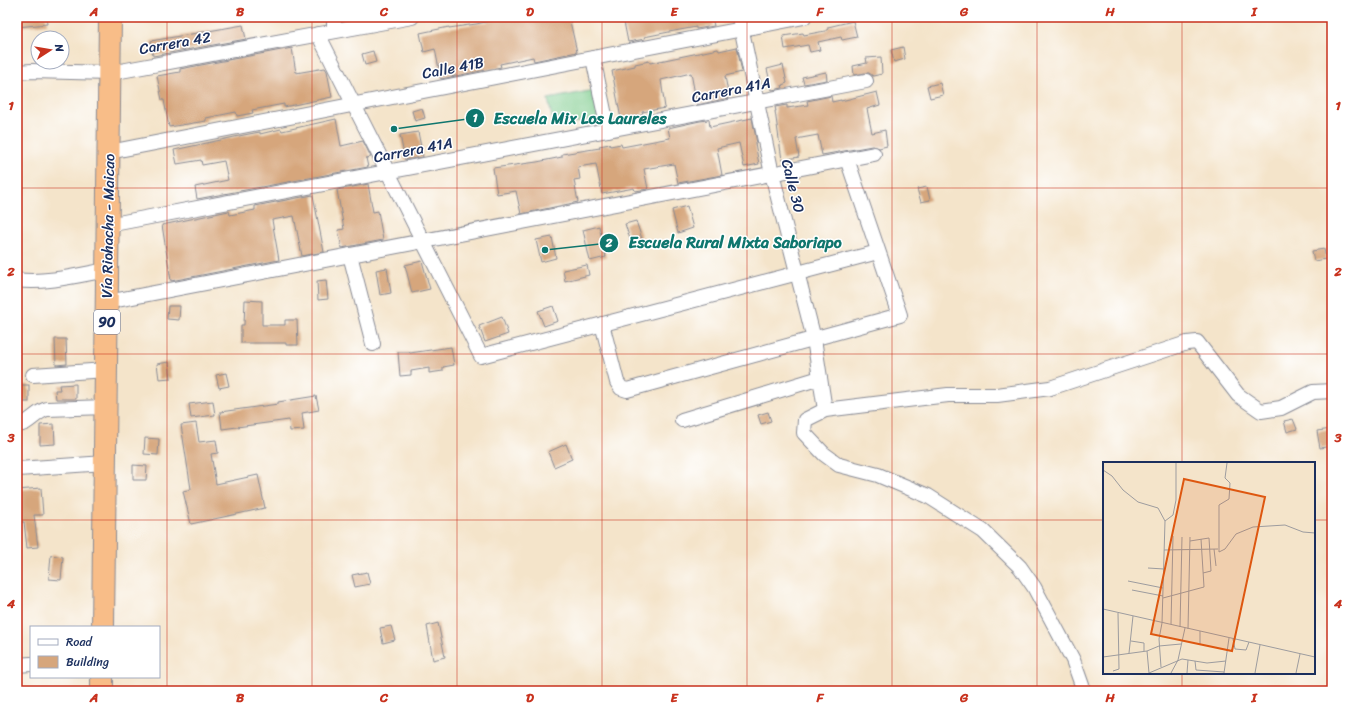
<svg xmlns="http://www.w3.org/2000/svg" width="1349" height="708" viewBox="0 0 1349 708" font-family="Sriracha,sans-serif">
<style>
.green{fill:#7cca8a;stroke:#4c7c74}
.building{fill:#d6a67c}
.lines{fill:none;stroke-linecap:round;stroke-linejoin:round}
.street-casing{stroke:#888a94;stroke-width:16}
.highway-casing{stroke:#888a94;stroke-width:24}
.street{stroke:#fff;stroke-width:14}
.highway{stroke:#f8bd88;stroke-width:22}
.grid{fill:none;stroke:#c8321e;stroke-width:1;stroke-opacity:0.55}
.labels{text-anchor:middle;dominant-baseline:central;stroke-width:3;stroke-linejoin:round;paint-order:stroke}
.shield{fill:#fff;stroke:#5f6d8e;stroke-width:1}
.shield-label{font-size:14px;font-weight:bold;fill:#1b2f5e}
.street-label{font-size:15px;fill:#1b2f5e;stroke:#fff}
.inset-road{fill:none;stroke:#9d9c9f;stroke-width:1}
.view{fill:#de5710;fill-opacity:0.15;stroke:#de5710;stroke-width:2}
.inset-edge{fill:none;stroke:#1b2f5e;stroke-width:2}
.leader{fill:none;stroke:#0f766e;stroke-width:1.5}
.callout-dot{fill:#0f766e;stroke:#fff;stroke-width:1.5}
.mark-label{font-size:12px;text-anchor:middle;font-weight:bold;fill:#fff}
.callout-label{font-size:16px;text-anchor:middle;font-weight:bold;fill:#0f766e;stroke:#fff;stroke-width:3;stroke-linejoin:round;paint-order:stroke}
.neatline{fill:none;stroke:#c8321e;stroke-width:1.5}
.grid-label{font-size:13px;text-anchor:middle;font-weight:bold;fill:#c8321e}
</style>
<rect width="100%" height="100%" fill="#fff"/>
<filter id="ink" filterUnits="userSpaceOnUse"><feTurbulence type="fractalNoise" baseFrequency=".025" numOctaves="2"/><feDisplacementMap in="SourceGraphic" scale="8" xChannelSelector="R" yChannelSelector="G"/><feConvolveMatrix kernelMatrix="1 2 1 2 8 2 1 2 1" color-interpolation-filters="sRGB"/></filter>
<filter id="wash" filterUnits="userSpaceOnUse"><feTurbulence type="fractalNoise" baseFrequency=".012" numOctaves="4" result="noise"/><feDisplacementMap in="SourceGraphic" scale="16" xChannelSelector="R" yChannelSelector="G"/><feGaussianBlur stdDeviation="0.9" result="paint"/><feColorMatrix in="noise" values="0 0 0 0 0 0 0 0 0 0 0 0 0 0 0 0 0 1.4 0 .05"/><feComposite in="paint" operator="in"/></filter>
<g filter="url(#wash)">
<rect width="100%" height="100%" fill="#f4e4ca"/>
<path class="green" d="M 594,90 L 600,118 L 554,127 L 548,99 Z"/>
<g id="blocks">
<g class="building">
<path d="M 17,17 L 46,17 L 47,24 L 17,27 Z"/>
<path d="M 510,17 L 569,17 L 577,52 L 534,61 L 533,57 L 500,64 L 501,67 L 441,79 L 435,49 L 424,52 L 420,33 L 449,27 L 449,28 L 476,24 Z"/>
<path d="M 625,17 L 712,17 L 714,26 L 696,29 L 696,27 L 669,32 L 644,37 L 645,39 L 628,42 L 624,22 L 626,22 Z"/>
<path d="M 853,21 L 857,37 L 842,40 L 841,37 L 818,42 L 820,50 L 810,52 L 808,45 L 785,49 L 783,36 L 803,33 L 804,35 L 825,31 L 828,29 L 828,27 Z"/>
<path d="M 243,25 L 246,39 L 153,56 L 151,41 Z"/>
<path d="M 737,47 L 742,72 L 725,76 L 729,98 L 697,105 L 691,73 L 661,80 L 665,108 L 642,112 L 643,115 L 621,119 L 612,71 L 635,66 L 635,64 L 649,61 L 650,63 L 718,49 L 719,51 Z"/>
<path d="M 903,47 L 905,59 L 894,62 L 891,50 Z"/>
<path d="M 292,48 L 296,73 L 325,68 L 327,71 L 332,97 L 284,107 L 284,104 L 252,110 L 253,113 L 237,116 L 236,112 L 206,118 L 206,121 L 169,127 L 164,100 L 162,100 L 157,76 L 180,72 L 180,69 Z"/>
<path d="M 373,51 L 376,62 L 365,65 L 362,54 Z"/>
<path d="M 881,57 L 882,74 L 873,76 L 869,73 L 865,73 L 854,75 L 853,66 L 867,63 L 866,58 Z"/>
<path d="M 783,65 L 787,83 L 782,85 L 783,88 L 772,90 L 767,69 Z"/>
<path d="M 826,72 L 827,80 L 804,84 L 802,77 Z"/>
<path d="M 940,83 L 943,95 L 930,98 L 927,86 Z"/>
<path d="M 877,92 L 880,105 L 867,109 L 872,133 L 885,130 L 887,146 L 879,148 L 872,146 L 822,155 L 818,135 L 796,139 L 799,157 L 782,160 L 775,111 L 776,111 L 775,107 L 787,105 L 787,108 L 808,105 L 807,101 L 831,96 L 832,102 L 841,100 L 841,101 Z"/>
<path d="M 422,108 L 425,118 L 415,121 L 412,111 Z"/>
<path d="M 752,118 L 757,143 L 755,143 L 759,164 L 744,167 L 739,143 L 717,148 L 722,175 L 678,183 L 674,164 L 644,169 L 648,189 L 635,191 L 634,188 L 602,194 L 596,164 L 578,167 L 580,179 L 574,180 L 578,202 L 521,214 L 516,191 L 497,194 L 493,168 L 537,162 L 562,157 L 562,154 L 600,148 L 599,146 L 610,144 L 610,146 L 621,144 L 622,147 L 670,138 L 668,128 L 700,121 L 709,120 L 710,127 Z"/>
<path d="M 336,119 L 341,146 L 363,141 L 371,157 L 366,158 L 368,167 L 197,199 L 195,187 L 228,180 L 224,161 L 202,165 L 201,160 L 177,164 L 174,150 L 244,135 L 260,132 L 260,134 L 281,129 L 282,131 Z"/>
<path d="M 418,132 L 423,157 L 405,160 L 400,135 Z"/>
<path d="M 368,184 L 373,212 L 378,211 L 383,240 L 342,248 L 338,230 L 344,229 L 337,190 Z"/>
<path d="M 927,187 L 930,200 L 921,202 L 917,189 Z"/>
<path d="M 313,195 L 324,252 L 302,256 L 294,216 L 272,220 L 279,260 L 171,281 L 162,225 L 229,211 L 230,215 L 255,210 L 255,206 Z"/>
<path d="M 687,206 L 693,228 L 678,233 L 672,210 Z"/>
<path d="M 636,221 L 642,239 L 631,242 L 625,224 Z"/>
<path d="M 599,226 L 606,257 L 590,261 L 583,230 Z"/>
<path d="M 552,237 L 556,258 L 541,262 L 536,240 Z"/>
<path d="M 1324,249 L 1326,259 L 1314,261 L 1312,251 Z"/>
<path d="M 422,261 L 430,289 L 412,293 L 405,265 Z"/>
<path d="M 587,265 L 589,275 L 565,281 L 563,270 Z"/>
<path d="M 387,268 L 391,293 L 380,295 L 376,270 Z"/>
<path d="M 326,280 L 328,299 L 318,300 L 317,281 Z"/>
<path d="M 245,300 L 262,301 L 262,325 L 285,325 L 285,320 L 297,320 L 298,345 L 286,345 L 286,343 L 241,343 L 241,325 L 244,325 Z"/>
<path d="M 168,306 L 180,306 L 179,320 L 167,319 Z"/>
<path d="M 553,306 L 558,321 L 544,326 L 538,311 Z"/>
<path d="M 502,317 L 508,334 L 485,342 L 479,326 Z"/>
<path d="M 55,339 L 66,339 L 67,364 L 56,365 Z"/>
<path d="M 451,347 L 454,365 L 443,367 L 443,371 L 429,373 L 429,368 L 411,371 L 411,375 L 400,376 L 398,352 L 409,352 L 410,353 Z"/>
<path d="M 169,362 L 171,378 L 159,379 L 157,364 Z"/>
<path d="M 226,373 L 229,386 L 219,388 L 216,375 Z"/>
<path d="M 76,384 L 76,399 L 56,399 L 55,390 L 60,390 L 59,385 Z"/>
<rect x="17" y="385" width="12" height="17"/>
<path d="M 316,396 L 319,410 L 302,413 L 304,430 L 290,431 L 289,420 L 222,429 L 220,412 L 278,404 L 278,402 Z"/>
<path d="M 213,401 L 215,415 L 191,418 L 189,404 Z"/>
<path d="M 768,412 L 771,421 L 761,424 L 758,415 Z"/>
<path d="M 1293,419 L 1297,429 L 1287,432 L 1284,421 Z"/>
<path d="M 196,423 L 199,442 L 216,440 L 218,453 L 211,454 L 216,484 L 258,475 L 265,508 L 191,524 L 183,491 L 191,489 L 181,425 Z"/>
<path d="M 54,424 L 55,444 L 40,445 L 40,425 Z"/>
<path d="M 1332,429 L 1332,446 L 1320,448 L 1317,431 Z"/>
<path d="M 145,438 L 159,439 L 158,455 L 144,454 Z"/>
<path d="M 566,444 L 572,459 L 554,467 L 548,452 Z"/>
<path d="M 133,465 L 147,466 L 146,480 L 133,480 Z"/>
<path d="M 41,488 L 43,515 L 34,515 L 38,547 L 27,548 L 24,522 L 20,522 L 17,490 Z"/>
<path d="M 51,555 L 63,557 L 61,580 L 49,579 Z"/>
<path d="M 367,572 L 370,584 L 355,587 L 352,575 Z"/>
<path d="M 438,623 L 445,657 L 433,660 L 427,626 Z"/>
<path d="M 391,626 L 395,640 L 383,643 L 380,628 Z"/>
</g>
</g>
</g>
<g filter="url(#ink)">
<use href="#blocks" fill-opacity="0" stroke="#888a94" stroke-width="1"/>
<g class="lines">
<g class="street-casing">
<g id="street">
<path d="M 334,17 L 334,31"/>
<path d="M 739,17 L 772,174 L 814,339 L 825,410"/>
<path d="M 318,34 L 481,356 L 878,252"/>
<path d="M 593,58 L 608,130"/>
<path d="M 17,72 L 32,71 L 110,73 L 412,17"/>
<path d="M 109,152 L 804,17"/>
<path d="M 108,225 L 866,81"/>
<path d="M 350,255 L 373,344"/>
<path d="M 17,280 C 44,284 80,275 107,270"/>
<path d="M 107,302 L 874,154"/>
<path d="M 602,324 L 617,382 L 621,388 L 627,390 L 900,315 L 847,159"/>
<path d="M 33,375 L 106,370"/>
<path d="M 682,420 L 820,378"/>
<path d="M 17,425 C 29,425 35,412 47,409 L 106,407"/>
<path d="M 18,469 L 105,463"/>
<path d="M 17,665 L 31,664"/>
<path d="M 1084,691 L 1073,660 L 1034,587 L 1020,567 L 983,531 L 928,496 L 878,475 L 839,465 L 824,454 L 804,433 L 805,420 L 825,410 L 948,395 L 997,395 L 1050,388 L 1187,343 L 1197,342 L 1238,395 L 1261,411 L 1281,408 L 1313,392 L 1332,391"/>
</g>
</g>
<g class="highway-casing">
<g id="highway">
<path d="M 103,627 L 110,17"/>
<path d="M 102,691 L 102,677"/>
</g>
</g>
<use href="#street" class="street"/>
<use href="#highway" class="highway"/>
</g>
</g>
<path class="grid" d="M 167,17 L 167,691M 312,17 L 312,691M 457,17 L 457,691M 602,17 L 602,691M 747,17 L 747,691M 892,17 L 892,691M 1037,17 L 1037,691M 1182,17 L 1182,463M 17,188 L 1332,188M 17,354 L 1332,354M 17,520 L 1104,520M 1314,520 L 1332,520M 1182,673 L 1182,691"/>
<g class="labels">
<rect class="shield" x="94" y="310" width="26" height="24" rx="3"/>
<g class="shield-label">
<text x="107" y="322">90</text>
</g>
<g class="street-label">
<text transform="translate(175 43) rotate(-10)">Carrera 42</text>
<text transform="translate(453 68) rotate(-11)">Calle 41B</text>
<text transform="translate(731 90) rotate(-11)">Carrera 41A</text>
<text transform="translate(413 150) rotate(-11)">Carrera 41A</text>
<text transform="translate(793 186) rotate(76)">Calle 30</text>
<text transform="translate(108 226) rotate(-89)">Vía Riohacha - Maicao</text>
</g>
</g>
<g transform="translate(1103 462)">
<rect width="212" height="212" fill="#f4e4ca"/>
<path class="inset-road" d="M 124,1 L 122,16 L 127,21 L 126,37 L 116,43 L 116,90 L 122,87 L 133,72 L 150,65 L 182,63 L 200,70 L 212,71M 0,8 L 9,14 L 20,28 L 35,40 L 55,46 L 62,59M 62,59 L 70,53 L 73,38 L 73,1M 87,79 L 106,76 L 108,109 L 100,111M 111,87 L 113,104M 61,88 L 115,87M 45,106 L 61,107M 25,119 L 60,126M 29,128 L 60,134M 60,136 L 101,125 L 98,77M 0,147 L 212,195M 68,162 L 70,74M 77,165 L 79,75M 85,167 L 87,75M 130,177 L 132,187 L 143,188 L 146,180M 28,179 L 41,181 L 41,189M 97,182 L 97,169M 44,189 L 46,211M 26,191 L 30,154M 0,195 L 44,189 L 56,184 L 78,182M 92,199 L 93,208 L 121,210M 58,205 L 56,177 L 59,161 L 62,59M 10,209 L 16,207 L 15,151M 46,211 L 79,197 L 104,201 L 123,199M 68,211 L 75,198 L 82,166M 84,211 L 85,198M 121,211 L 126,176M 152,211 L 157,183M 193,211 L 197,192"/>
<path class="view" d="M 81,17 L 162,35 L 129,189 L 48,172 Z"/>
<rect width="212" height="212" class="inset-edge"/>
</g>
<path class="leader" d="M394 129L475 118M545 250L609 243"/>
<g class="callout-dot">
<circle cx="394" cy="129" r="4"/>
<circle cx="545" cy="250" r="4"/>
<circle cx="475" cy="118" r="10"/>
<circle cx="609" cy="243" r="10"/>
</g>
<g class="mark-label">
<text x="475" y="122">1</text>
<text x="609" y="247">2</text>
</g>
<g class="callout-label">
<text x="580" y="124">Escuela Mix Los Laureles</text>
<text x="735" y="248">Escuela Rural Mixta Saboriapo</text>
</g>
<rect width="1349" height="708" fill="none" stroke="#fff" stroke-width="44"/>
<rect x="30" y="626" width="130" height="52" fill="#ffffff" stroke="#a4acbf"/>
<rect x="38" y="639" width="20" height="6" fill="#ffffff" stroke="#a4acbf"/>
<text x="66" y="646" font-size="12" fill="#1b2f5e">Road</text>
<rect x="38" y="656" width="20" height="12" fill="#d6a67c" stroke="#a4acbf"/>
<text x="66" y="666" font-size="12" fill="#1b2f5e">Building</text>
<g transform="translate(50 50) rotate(78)"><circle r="19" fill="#ffffff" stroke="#a4acbf"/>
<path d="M0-3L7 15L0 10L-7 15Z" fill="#c8321e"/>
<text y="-6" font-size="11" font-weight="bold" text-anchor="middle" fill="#1b2f5e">N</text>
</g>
<rect x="22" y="22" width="1305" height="664" class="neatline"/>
<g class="grid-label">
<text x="94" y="16">A</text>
<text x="240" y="16">B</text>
<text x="384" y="16">C</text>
<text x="530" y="16">D</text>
<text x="674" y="16">E</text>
<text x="820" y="16">F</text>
<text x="964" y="16">G</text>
<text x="1110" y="16">H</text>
<text x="1254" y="16">I</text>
<text x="11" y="110">1</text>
<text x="1338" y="110">1</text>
<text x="11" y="276">2</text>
<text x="1338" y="276">2</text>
<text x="11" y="442">3</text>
<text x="1338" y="442">3</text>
<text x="11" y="608">4</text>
<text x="1338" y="608">4</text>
<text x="94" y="702">A</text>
<text x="240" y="702">B</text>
<text x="384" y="702">C</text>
<text x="530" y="702">D</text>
<text x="674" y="702">E</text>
<text x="820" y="702">F</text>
<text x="964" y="702">G</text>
<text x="1110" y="702">H</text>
<text x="1254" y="702">I</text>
</g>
</svg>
